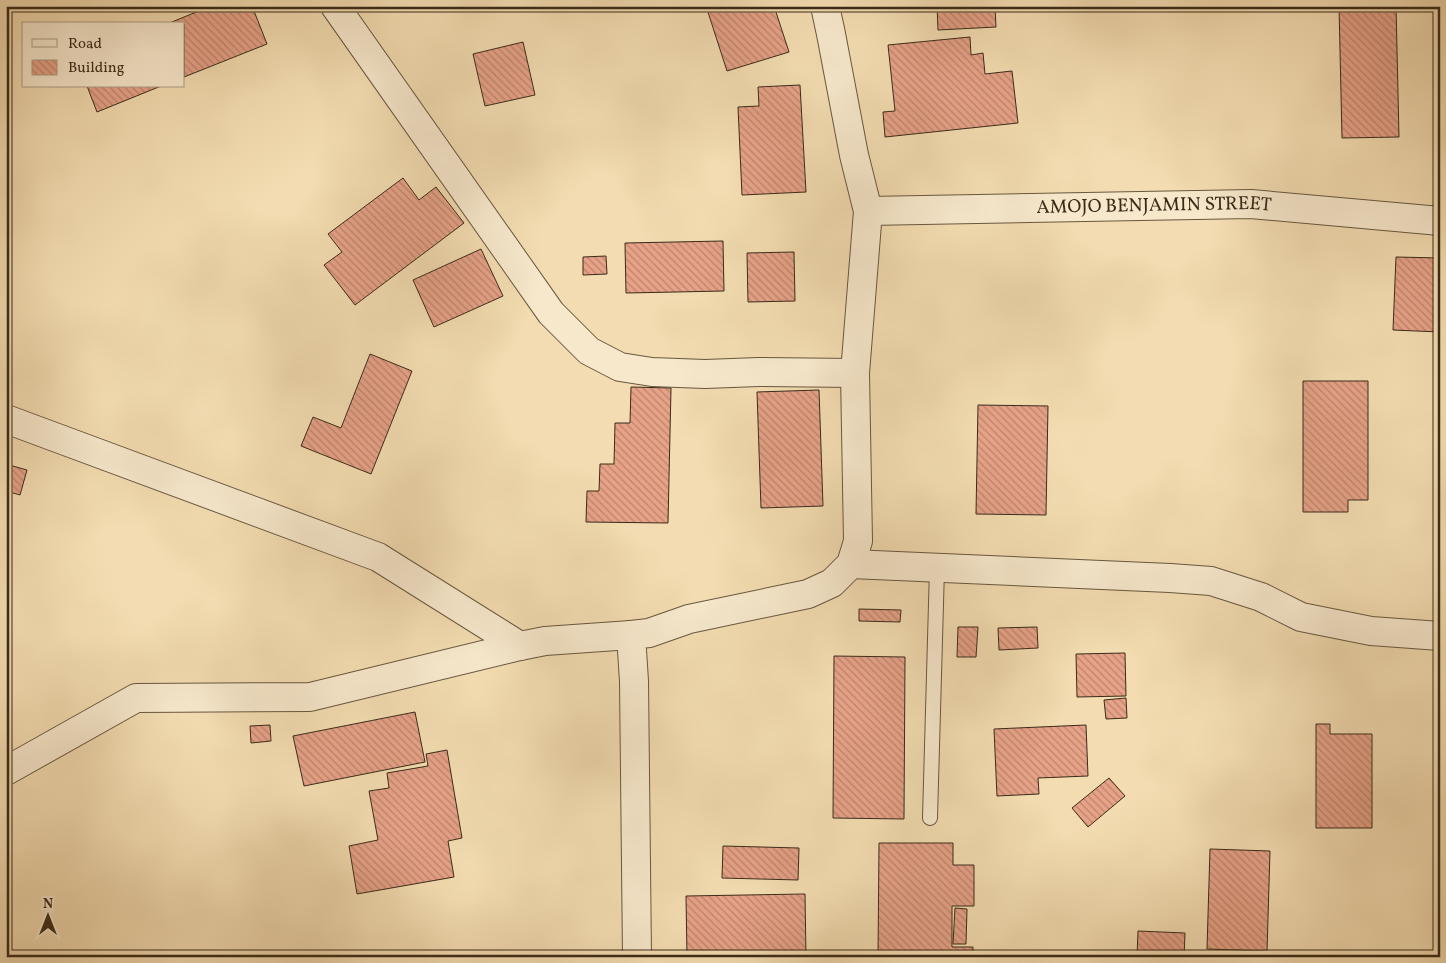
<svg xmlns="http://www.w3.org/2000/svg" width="1446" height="963" viewBox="0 0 1446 963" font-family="Vollkorn,serif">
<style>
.building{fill:url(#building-back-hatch);stroke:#3a2b19}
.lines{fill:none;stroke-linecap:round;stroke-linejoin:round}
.service-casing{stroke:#68573f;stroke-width:16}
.minor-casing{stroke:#68573f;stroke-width:30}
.service{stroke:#f7e8cc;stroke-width:14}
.minor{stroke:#f7e8cc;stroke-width:28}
.labels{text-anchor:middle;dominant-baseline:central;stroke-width:4.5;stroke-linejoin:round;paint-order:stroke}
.street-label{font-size:19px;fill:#3a2b19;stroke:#f7e8cc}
</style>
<defs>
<pattern id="building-back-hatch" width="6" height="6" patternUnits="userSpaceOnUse" patternTransform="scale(1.25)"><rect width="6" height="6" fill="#e7a288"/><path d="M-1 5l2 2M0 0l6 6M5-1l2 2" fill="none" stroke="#bc846e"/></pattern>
</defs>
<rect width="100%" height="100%" fill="#f3dcb1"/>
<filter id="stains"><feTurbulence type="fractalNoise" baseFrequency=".004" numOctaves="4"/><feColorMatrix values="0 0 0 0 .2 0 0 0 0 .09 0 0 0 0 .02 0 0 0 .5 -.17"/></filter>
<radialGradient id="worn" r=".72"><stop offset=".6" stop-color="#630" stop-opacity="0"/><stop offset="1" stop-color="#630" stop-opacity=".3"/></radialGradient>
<g class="building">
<path d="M 211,6 L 252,6 L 267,44 L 184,77 L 184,24 L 167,24 Z"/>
<path d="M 706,6 L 774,6 L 789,52 L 727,71 Z"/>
<path d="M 937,6 L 995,6 L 996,27 L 938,30 Z"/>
<path d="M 1339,6 L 1396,6 L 1399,137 L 1342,138 Z"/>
<path d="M 970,37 L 971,55 L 983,53 L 985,74 L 1012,71 L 1018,123 L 885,137 L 883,112 L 895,111 L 888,45 Z"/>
<path d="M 523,42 L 535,95 L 485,106 L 473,54 Z"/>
<path d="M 800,85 L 806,192 L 742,195 L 738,107 L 759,106 L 758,87 Z"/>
<path d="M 87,86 L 161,86 L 97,112 Z"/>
<path d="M 403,178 L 419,200 L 436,187 L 464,223 L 355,305 L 324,265 L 342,252 L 328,234 Z"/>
<path d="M 723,241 L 724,291 L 626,293 L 625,243 Z"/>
<path d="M 481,249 L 503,296 L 434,327 L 413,280 Z"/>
<path d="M 794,252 L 795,301 L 748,302 L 747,253 Z"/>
<path d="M 606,256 L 607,274 L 583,275 L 583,257 Z"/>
<path d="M 1396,257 L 1440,258 L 1440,332 L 1393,330 Z"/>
<path d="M 370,354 L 412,371 L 371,474 L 301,446 L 313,417 L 341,428 Z"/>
<rect x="1436" y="364" width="4" height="28"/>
<path d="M 1303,381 L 1368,381 L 1368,500 L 1348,500 L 1348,512 L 1303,512 Z"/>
<path d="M 631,387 L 671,388 L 668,523 L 586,522 L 587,491 L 599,491 L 600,464 L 614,464 L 615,423 L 630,423 Z"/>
<path d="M 819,390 L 823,506 L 761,508 L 757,392 Z"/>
<path d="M 978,405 L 1048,406 L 1046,515 L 976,514 Z"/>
<path d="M 9,465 L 27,470 L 20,495 L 6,491 L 6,475 Z"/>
<path d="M 859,609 L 901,610 L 900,622 L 859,621 Z"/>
<path d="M 958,627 L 978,627 L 976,657 L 957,657 Z"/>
<path d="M 1037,627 L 1038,648 L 999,650 L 998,628 Z"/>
<path d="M 1125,653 L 1126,696 L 1077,697 L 1076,654 Z"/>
<path d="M 834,656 L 905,657 L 904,819 L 833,818 Z"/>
<path d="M 1126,698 L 1127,718 L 1106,719 L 1104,700 Z"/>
<path d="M 415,712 L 425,762 L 304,786 L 293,736 Z"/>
<path d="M 1316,724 L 1330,724 L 1330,734 L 1372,734 L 1372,828 L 1316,828 Z"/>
<path d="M 270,725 L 271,741 L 251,743 L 250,726 Z"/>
<path d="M 1086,725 L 1088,776 L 1038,778 L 1039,794 L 997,796 L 994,729 Z"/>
<path d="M 447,750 L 462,838 L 448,841 L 454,877 L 357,894 L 349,846 L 378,840 L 369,791 L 389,788 L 387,773 L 428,766 L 426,754 Z"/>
<path d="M 1109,778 L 1125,796 L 1088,827 L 1072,808 Z"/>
<path d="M 879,843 L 953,843 L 953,865 L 974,865 L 974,906 L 952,906 L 952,947 L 973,947 L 973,957 L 878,957 Z"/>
<path d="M 723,846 L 799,848 L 798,880 L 722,878 Z"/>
<path d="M 1210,849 L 1270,851 L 1267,951 L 1207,949 Z"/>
<path d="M 805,894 L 806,957 L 687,957 L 686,896 Z"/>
<path d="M 955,908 L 967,909 L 966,944 L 953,944 Z"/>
<path d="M 1138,931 L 1185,933 L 1184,957 L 1137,957 Z"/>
</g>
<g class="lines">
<g class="service-casing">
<path id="service" d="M 930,818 L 937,568"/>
</g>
<g class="minor-casing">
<g id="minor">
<path d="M 335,6 L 551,313 L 589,351 L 620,367 L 652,372 L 705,374 L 759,372 L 855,373"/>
<path id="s1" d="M 868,211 L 1251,204 L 1440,221"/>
<path d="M 6,419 L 378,557 L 520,646"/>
<path d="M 851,564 L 1170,578 L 1211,581 L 1261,597 L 1301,617 L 1371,631 L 1440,636"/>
<path d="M 6,771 L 136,698 L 310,697 L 520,646 L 545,641 L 631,635"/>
<path d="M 637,957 L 634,681 L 631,635 L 649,633 L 689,619 L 808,594 L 832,583 L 851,564 L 858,541 L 855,373 L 868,211 L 854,155 L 831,34 L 825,6"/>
</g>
</g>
<use href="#service" class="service"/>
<use href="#minor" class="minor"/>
</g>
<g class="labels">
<g class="street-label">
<text stroke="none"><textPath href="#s1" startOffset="286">AMOJO BENJAMIN STREET</textPath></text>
</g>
</g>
<rect width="1446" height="963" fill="none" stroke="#f3dcb1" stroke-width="25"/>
<rect x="8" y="8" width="1431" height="948" fill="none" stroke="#3a2b19" stroke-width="2.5"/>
<rect x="12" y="12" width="1421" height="938" fill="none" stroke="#3a2b19"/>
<rect x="22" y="22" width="162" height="65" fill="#f7e8cc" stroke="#ab9c84"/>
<rect x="32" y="39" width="25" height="8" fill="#f7e8cc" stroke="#ab9c84"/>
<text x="68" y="48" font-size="15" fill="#3a2b19">Road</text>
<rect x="32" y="60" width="25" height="15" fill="url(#building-back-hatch)" stroke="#ab9c84"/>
<text x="68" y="72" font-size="15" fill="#3a2b19">Building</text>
<g transform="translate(48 916)" stroke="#f7e8cc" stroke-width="4" paint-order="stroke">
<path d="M0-4L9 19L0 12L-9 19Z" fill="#3a2b19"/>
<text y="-8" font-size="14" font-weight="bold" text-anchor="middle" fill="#3a2b19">N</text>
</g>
<rect width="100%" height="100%" filter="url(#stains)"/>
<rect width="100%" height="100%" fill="url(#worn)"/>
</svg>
